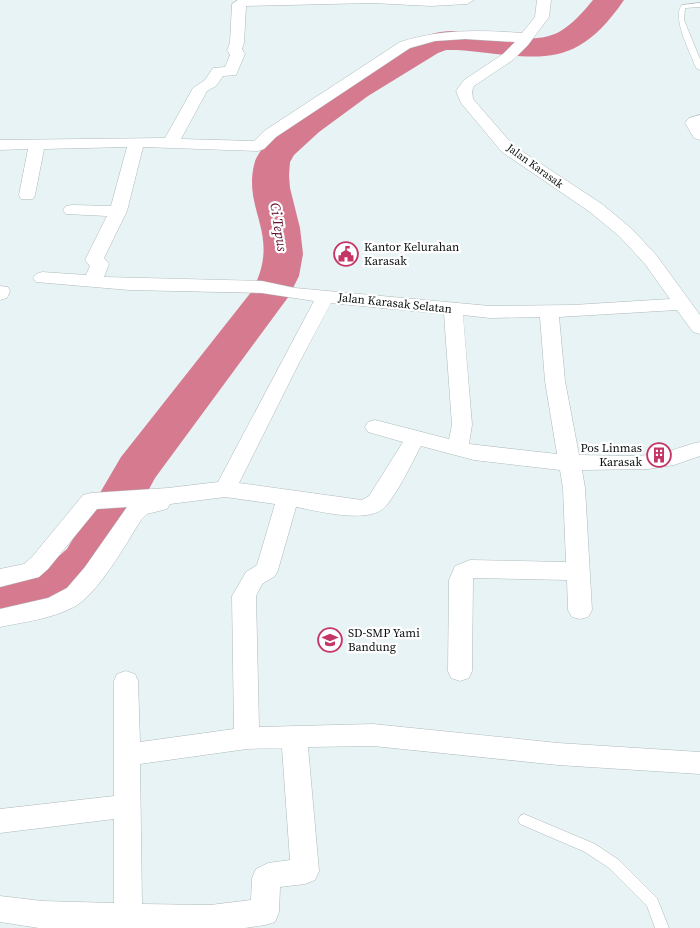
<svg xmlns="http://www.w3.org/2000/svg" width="700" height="928" viewBox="0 0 700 928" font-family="'Source Serif 4',serif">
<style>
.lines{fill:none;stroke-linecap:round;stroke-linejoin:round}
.river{fill:#d67a8f;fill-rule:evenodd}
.lane-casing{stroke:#aeb9bb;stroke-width:1}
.street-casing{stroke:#aeb9bb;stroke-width:1}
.lane{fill:#fff;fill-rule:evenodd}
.street{fill:#fff;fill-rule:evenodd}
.labels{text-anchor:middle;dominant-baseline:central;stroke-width:4.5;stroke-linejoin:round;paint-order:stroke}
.far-street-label{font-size:11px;fill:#0b0f0f;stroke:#fff}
.poi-label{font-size:12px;fill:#0b0f0f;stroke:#fff;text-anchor:start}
.street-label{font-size:12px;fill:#0b0f0f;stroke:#fff}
.water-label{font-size:14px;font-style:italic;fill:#65122f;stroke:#fff}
</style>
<rect width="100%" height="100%" fill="#e8f3f5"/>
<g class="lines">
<path class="river" d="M 593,0 L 624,0 C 573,75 535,56 457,50 L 446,50 L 438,53 L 368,96 L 319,132 L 294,155 L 290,162 L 289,175 L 290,188 L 300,228 L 303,254 L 299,276 L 289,296 L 155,478 L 103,575 L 76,600 L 58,606 L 0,617 L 0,577 L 44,569 L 67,549 L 121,457 L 252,291 C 282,235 243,212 254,165 C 263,127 379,57 415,40 C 426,35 439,31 452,31 C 482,32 531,47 559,32 C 573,24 583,12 593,0 Z"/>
<g class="lane-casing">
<g id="lane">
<path d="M 700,3 L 700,7 L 685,8 L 684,20 L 700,59 L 700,70 L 696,68 C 691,54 671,17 682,5 Z"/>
<path d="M 524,814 L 595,844 L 619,860 L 657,898 L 669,928 L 655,928 L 647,906 L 609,868 L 585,852 L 520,824 L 518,820 L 520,816 Z"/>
</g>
</g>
<g class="street-casing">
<g id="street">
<path d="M 238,0 L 474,0 L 467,4 L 431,6 L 372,3 L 246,6 L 244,43 L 242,49 L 245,54 L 236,75 L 223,76 L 216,86 L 207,91 L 181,139 L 254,141 L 264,131 L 400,42 C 441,29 480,30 522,33 L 535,17 L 537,0 L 551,0 L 549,17 L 528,45 L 513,60 L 474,86 L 472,91 L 473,99 L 514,146 L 602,204 L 632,229 L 657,256 L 700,315 L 700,334 L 693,332 L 677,310 L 559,317 L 565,381 L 579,455 C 606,455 644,459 670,451 C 680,448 689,444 700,442 L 700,456 L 674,465 L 648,469 L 582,470 L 585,488 L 592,610 L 588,617 L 580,619 L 572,617 L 568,610 L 567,580 L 473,578 L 472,671 L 469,678 L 460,681 L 451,678 L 448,671 L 449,580 L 455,566 L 470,560 L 566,562 L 563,488 L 560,470 L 474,460 L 421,446 C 410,466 400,489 386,506 C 370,525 318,511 296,507 L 278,570 L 275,576 L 262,584 L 256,596 L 259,727 L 373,724 L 558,743 L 700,752 L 700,774 L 558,765 L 373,746 L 308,747 L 319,871 L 315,880 L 305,884 L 280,887 L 279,912 L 275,922 L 265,925 L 245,928 L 39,928 L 0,922 L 0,896 L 42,901 L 114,903 L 114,819 L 0,833 L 0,809 L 114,796 L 114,681 L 117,674 L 126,671 L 135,674 L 138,681 L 140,742 L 234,729 L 232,596 L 246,572 L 257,565 L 275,504 L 225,497 L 170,504 L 167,509 L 147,514 L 141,520 C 126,544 98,594 74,607 C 51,619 24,622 0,627 L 0,609 L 48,598 L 67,588 L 85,567 L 127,507 L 97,509 L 48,569 L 39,577 L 0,587 L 0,569 L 24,564 L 32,557 L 83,495 L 91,493 L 168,488 L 218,482 L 314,301 L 262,293 L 129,290 L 36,282 L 33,278 L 36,274 L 42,272 L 86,275 L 90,266 L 85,260 L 107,216 L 66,214 L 63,210 L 66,206 L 72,205 L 111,206 L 127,147 L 44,149 L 35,195 L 33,199 L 21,199 L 19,195 L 28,149 L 0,150 L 0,140 L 165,138 L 193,88 L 205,80 L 213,68 L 225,67 L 230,55 L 227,50 L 230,43 L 232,4 ZM 465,39 L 515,42 L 503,54 L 464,80 L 456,91 L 461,103 L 502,152 L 590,212 L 620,237 L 645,264 L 670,299 L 573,305 L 490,306 L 295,288 L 262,281 L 104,277 L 109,264 L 104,258 L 127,211 L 143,147 L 258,151 L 264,149 L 276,137 L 410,48 L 435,41 ZM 331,303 L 444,314 L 452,425 L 449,439 L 375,420 L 368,422 L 365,427 L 368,432 L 403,442 L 369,496 L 362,500 L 239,483 L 299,363 ZM 463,315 L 490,318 L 540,317 L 545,381 L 557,454 L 469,444 L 472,425 ZM 282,748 L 290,860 L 268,863 L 256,869 L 252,878 L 251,900 L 210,905 L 142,904 L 140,764 L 247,749 Z"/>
<path d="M 700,115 L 700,140 L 694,138 L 685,123 L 689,118 Z"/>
<path d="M 0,286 L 8,287 L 10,291 L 7,298 L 0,300 Z"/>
</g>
</g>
<use href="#lane" class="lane"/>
<use href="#street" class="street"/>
</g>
<defs>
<g id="civic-ring" transform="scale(1.25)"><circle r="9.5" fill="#fff" stroke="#c43665" stroke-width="1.5"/><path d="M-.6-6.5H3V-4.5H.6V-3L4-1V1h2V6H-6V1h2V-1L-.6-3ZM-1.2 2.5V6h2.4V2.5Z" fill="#c43665"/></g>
<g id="building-ring" transform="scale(1.25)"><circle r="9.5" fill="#fff" stroke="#c43665" stroke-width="1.5"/><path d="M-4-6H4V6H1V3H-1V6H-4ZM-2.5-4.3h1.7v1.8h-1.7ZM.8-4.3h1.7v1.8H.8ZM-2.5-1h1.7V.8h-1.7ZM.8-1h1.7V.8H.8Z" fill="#c43665"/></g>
<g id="school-ring" transform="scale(1.25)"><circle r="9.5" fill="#fff" stroke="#c43665" stroke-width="1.5"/><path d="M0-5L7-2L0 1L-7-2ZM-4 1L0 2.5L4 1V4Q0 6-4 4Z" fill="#c43665"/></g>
</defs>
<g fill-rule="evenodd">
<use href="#civic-ring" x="346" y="254"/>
<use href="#building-ring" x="659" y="455"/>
<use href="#school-ring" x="330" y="640"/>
</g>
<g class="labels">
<g class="far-street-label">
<text transform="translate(535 166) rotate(36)">Jalan Karasak</text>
</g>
<g class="poi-label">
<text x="364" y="247">Kantor Kelurahan<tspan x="364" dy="14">Karasak</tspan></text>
<text x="642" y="448" text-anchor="end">Pos Linmas<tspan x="642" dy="14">Karasak</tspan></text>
<text x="348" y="633">SD-SMP Yami<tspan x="348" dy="14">Bandung</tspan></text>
</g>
<g class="street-label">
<text transform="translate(395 303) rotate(6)">Jalan Karasak Selatan</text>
</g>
<g class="water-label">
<text transform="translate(279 227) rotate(81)">Ci Tepus</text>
</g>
</g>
</svg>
